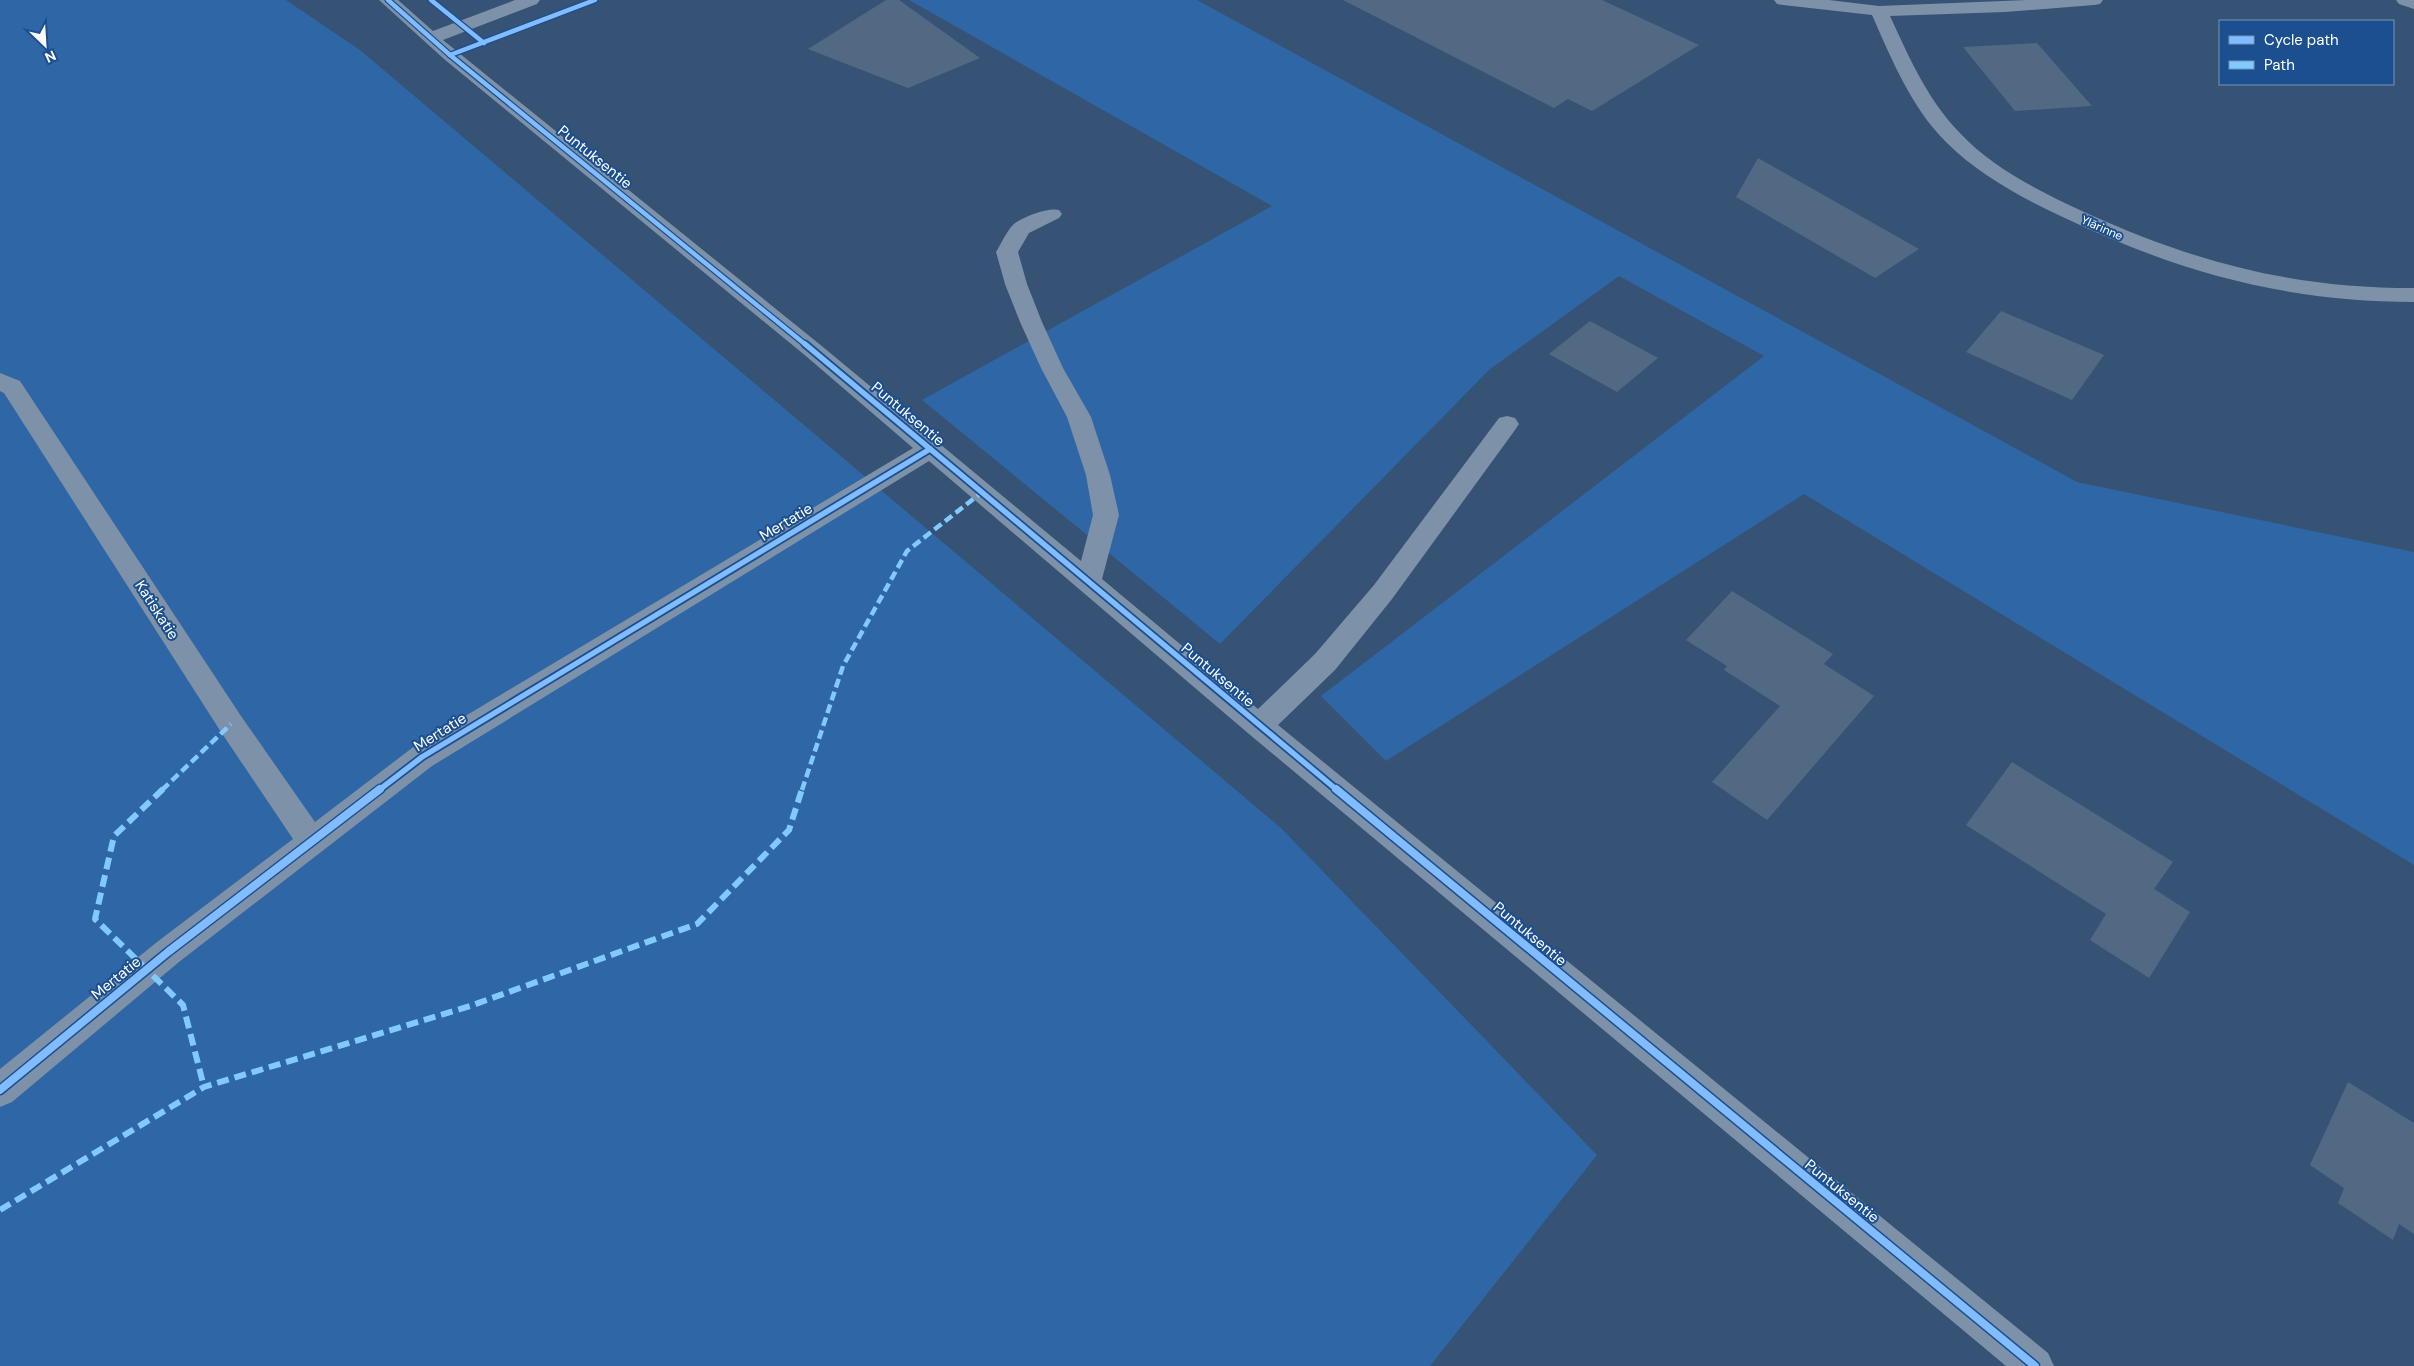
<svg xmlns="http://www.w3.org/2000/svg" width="2414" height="1366" viewBox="0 0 2414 1366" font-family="'DM Sans',sans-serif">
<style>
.green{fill:#2f66a5}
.building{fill:#526984}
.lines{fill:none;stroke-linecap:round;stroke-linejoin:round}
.minor{fill:#7d92a8;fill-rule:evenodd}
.quiet-far1{stroke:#80caff;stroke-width:4.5;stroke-dasharray:9 4.5;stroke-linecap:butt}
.quiet{stroke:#80caff;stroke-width:6;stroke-dasharray:12 6;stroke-linecap:butt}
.cycleway-far2-casing{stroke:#1b4f8f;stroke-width:7}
.cycleway-far1-casing{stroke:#1b4f8f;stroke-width:9}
.cycleway-casing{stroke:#1b4f8f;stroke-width:11}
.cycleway-far2{stroke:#80bcff;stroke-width:4.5}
.cycleway-far1{stroke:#80bcff;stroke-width:5.5}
.cycleway{stroke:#80bcff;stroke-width:8}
.labels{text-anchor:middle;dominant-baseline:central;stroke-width:4;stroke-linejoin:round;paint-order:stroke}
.far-street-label{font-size:12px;fill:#fff;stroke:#1b4f8f}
.street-label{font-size:15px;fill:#fff;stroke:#1b4f8f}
</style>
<rect width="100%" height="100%" fill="#365274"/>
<g class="green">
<path d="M 0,0 L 286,0 L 360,50 L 1281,828 L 1597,1155 L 1430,1366 L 0,1366 Z"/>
<path d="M 909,0 L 1197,0 L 2077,482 L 2414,552 L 2414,865 L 1804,494 L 1386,761 L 1321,696 L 1764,356 L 1619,276 L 1489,370 L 1220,644 L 922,400 L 1272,206 Z"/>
</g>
<g class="building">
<path d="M 886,0 L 899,0 L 980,58 L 908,88 L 808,49 Z"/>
<path d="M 1343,0 L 1602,0 L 1699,45 L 1592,111 L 1568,99 L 1554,108 Z"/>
<path d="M 2037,43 L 2092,106 L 2015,111 L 1963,47 Z"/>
<path d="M 1758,158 L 1919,249 L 1875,278 L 1736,197 Z"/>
<path d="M 2001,311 L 2104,355 L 2072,400 L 1966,352 Z"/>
<path d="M 1590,321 L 1658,358 L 1617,392 L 1549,354 Z"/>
<path d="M 1732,591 L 1833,654 L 1824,664 L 1874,696 L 1767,820 L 1712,782 L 1780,706 L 1724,670 L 1727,666 L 1686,640 Z"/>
<path d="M 2012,762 L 2173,862 L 2154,889 L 2190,912 L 2149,978 L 2090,940 L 2106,914 L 1966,825 Z"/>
<path d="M 2348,1082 L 2414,1123 L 2414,1234 L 2399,1224 L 2393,1240 L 2338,1203 L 2344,1188 L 2310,1165 Z"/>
</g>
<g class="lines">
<g class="minor">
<path d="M 379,0 L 398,0 L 433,31 L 515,0 L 540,0 L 537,4 L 443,40 L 823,347 L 1081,561 L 1093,515 L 1086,475 L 1067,417 L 1041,368 L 1020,322 L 1005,284 L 996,252 C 1001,244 1007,230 1014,224 C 1023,217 1048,207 1059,210 L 1062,214 L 1059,218 L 1029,233 L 1018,252 L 1027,284 L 1042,322 L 1063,368 L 1091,417 L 1110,475 L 1119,515 L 1102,579 L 1258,709 L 1315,654 L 1374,585 L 1499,418 L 1507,416 L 1515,418 L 1519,424 L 1515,430 L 1392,599 L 1335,670 L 1278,725 L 2048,1353 L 2054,1366 L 2006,1366 L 1249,734 L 929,461 L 432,766 L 179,962 L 12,1102 L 0,1107 L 0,1069 L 157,942 L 293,839 L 221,732 L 4,393 L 0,391 L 0,373 L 20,381 L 241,716 L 315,822 L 412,748 L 913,448 L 807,357 L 444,59 Z"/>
<path d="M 1774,0 L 1829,0 L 1879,6 L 2027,0 L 2103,0 L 2100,4 L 2094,5 L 2005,12 L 1890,16 C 1909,57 1927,99 1959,132 C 1992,168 2039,191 2082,211 C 2194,262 2290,288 2414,288 L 2414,302 C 2288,302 2181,273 2067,219 C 2024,199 1980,176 1946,142 C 1911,107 1892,60 1872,15 L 1783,5 L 1777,4 Z"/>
<path d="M 2396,0 L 2414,0 L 2414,9 L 2399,4 Z"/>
</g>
<g class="quiet-far1">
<path d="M 162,790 L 231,724"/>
<path d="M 802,790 L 843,666 L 907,551 L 981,493"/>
</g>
<g class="quiet">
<path d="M 163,789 L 114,836 L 95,919 L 183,1005 L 204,1087"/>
<path d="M 0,1210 L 204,1087 L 470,1006 L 697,924 L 789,830 L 802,789"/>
</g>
<g class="cycleway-far2-casing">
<g id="cycleway-far2">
<path d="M 388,0 L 450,55 L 806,345"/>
<path d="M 431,0 L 484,43"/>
<path d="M 450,55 L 595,0"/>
</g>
</g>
<g class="cycleway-far1-casing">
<g id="cycleway-far1">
<path d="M 805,344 L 1337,790"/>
<path d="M 379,790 L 422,757 L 930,449"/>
</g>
</g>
<g class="cycleway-casing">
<g id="cycleway">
<path d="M 1336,789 L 2035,1366"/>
<path d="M 0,1090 L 168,952 L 380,789"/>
</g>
</g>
<use href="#cycleway-far2" class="cycleway-far2"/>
<use href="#cycleway-far1" class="cycleway-far1"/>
<use href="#cycleway" class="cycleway"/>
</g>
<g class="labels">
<g class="far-street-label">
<text transform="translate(2102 228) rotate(24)">Ylärinne</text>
</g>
<g class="street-label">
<text transform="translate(595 157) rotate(39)">Puntuksentie</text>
<text transform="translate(908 414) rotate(40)">Puntuksentie</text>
<text transform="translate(786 522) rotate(-31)">Mertatie</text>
<text transform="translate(157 610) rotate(57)">Katiskatie</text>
<text transform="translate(1218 675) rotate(40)">Puntuksentie</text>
<text transform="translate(440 732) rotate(-32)">Mertatie</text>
<text transform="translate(1530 934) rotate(40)">Puntuksentie</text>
<text transform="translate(116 978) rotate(-39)">Mertatie</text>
<text transform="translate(1842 1191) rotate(39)">Puntuksentie</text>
</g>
</g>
<rect x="2219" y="20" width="175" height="65" fill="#1b4f8f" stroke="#7695bc"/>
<rect x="2229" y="36" width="25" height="8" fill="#80bcff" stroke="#7695bc"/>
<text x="2264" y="45" font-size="15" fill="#ffffff">Cycle path</text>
<rect x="2229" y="61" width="25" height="8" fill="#80caff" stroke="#7695bc"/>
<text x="2264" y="70" font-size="15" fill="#ffffff">Path</text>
<g transform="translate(45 45) rotate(155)" stroke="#1b4f8f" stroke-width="4" paint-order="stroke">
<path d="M0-4L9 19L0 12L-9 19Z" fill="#ffffff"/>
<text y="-8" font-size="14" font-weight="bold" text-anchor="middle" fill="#ffffff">N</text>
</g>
</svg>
